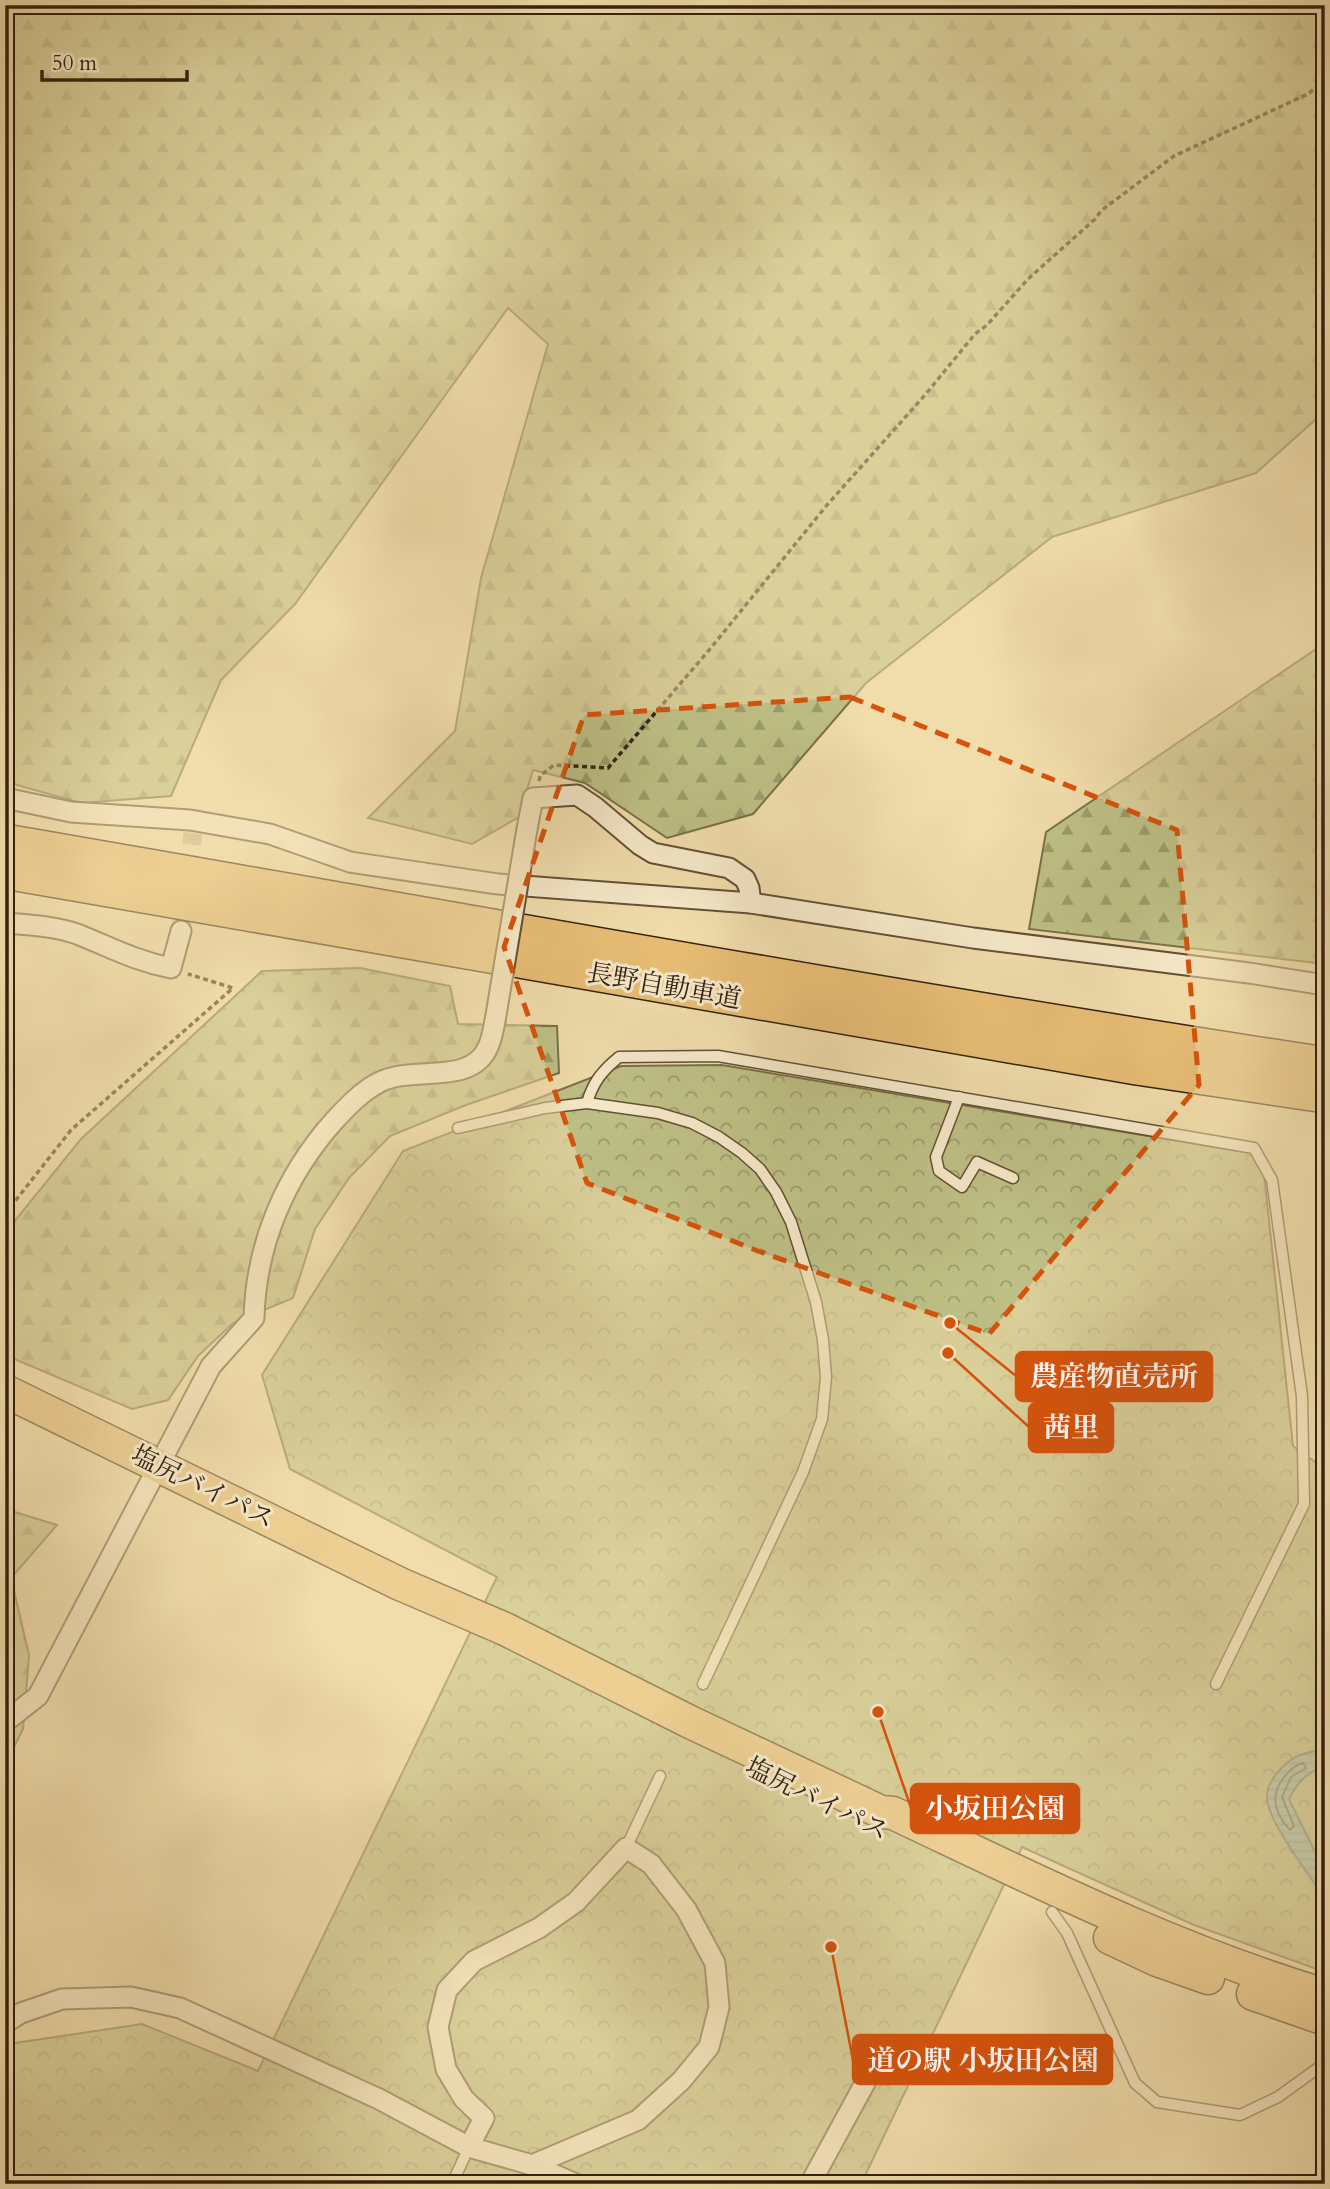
<svg xmlns="http://www.w3.org/2000/svg" width="1330" height="2189" viewBox="0 0 1330 2189" font-family="Cardo,'Noto Serif JP',serif">
<style>
.forest{fill:url(#forest-firs);stroke:#79704a;stroke-width:2}
.park{fill:url(#park-crowns);stroke:#79704a;stroke-width:2}
.water{fill:url(#water-rules);stroke:#727d6d;stroke-width:2}
.lines{fill:none;stroke-linecap:round;stroke-linejoin:round}
.shore{stroke:#686e5e;stroke-width:2}
.minor-tunnel{stroke:#cbb78c;stroke-width:19;stroke-dasharray:19 10;stroke-linecap:butt}
.service-casing{stroke:#635036;stroke-width:13}
.minor-casing{stroke:#635036;stroke-width:23}
.trunk-casing{stroke:#34210e;stroke-width:35}
.motorway-casing{stroke:#34210e;stroke-width:38}
.path{stroke:#34210e;stroke-width:3.5;stroke-dasharray:5 3.5;stroke-linecap:butt}
.service{stroke:#f6e9c9;stroke-width:10}
.minor{stroke:#f6e9c9;stroke-width:19}
.trunk{stroke:#e8be76;stroke-width:32}
.motorway{stroke:#e8be76;stroke-width:35}
.minor-bridge-casing{stroke:#635036;stroke-width:23;stroke-linecap:butt}
.minor-bridge{stroke:#f6e9c9;stroke-width:19}
.marked{fill:none;stroke:#d6530c;stroke-width:5;stroke-dasharray:14 9;stroke-linejoin:round}
.labels{text-anchor:middle;dominant-baseline:central;stroke-width:6;stroke-linejoin:round;paint-order:stroke}
.street-label{font-size:26px;fill:#34210e;stroke:#f6e9c9}
.leader{fill:none;stroke:#d6530c;stroke-width:2.5}
.callout-dot{fill:#d6530c;stroke:#f6e9c9;stroke-width:2.5}
.callout{fill:#d6530c;stroke:#d6530c;stroke-width:2.5}
.callout-label{font-size:28px;text-anchor:middle;font-weight:bold;fill:#fff}
</style>
<defs>
<pattern id="forest-firs" width="22" height="20" patternUnits="userSpaceOnUse" patternTransform="scale(1.75)"><rect width="22" height="20" fill="#bec086"/><path d="M5 1l3.5 6h-7zM16 11l3.5 6h-7z" fill="#9b9c6c"/></pattern>
<pattern id="park-crowns" width="20" height="18" patternUnits="userSpaceOnUse" patternTransform="scale(1.75)"><rect width="20" height="18" fill="#bec086"/><path d="M2 6a3 3 0 1 1 6 0M12 15a3 3 0 1 1 6 0" fill="none" stroke="#9b9c6c"/></pattern>
<pattern id="water-rules" width="6" height="5" patternUnits="userSpaceOnUse" patternTransform="scale(1.75)"><rect width="6" height="5" fill="#9bbbad"/><path d="M0 2.5h6" fill="none" stroke="#86a094"/></pattern>
</defs>
<rect width="100%" height="100%" fill="#f1ddac"/>
<filter id="stains"><feTurbulence type="fractalNoise" baseFrequency=".00286" numOctaves="4"/><feColorMatrix values="0 0 0 0 .2 0 0 0 0 .09 0 0 0 0 .02 0 0 0 .5 -.17"/></filter>
<radialGradient id="worn" r=".72"><stop offset=".6" stop-color="#630" stop-opacity="0"/><stop offset="1" stop-color="#630" stop-opacity=".3"/></radialGradient>
<g class="forest">
<path d="M 5,5 L 1325,5 L 1325,411 L 1256,473 L 1052,537 L 866,683 L 753,814 L 667,838 L 585,783 L 533,770 L 519,817 L 472,844 L 368,818 L 455,731 L 481,578 L 548,344 L 508,308 L 295,604 L 221,680 L 171,796 L 81,803 L 17,785 L 5,777 Z"/>
<path d="M 1325,643 L 1325,964 L 1029,929 L 1046,832 Z"/>
<path d="M 360,968 L 450,986 L 458,1024 L 557,1026 L 559,1073 L 466,1105 L 390,1136 L 349,1178 L 315,1229 L 293,1298 L 233,1323 L 198,1356 L 168,1400 L 132,1409 L 5,1355 L 5,1233 L 81,1139 L 262,971 Z"/>
<path d="M 5,1509 L 57,1525 L 11,1578 L 29,1655 L 23,1729 L 5,1765 Z"/>
</g>
<path class="park" d="M 722,1065 L 1262,1155 L 1293,1446 L 1325,1469 L 1325,1972 L 1194,1925 L 1022,1847 L 861,2184 L 5,2184 L 5,2055 L 15,2043 L 142,2024 L 258,2071 L 497,1577 L 290,1469 L 262,1375 L 403,1151 L 621,1066 Z"/>
<path class="water" d="M 1325,1748 L 1325,1767 C 1307,1771 1297,1783 1289,1799 L 1325,1872 L 1325,1893 L 1318,1889 C 1305,1868 1268,1821 1267,1798 C 1266,1783 1281,1766 1294,1758 C 1302,1753 1315,1751 1325,1748 Z"/>
<g class="lines">
<path class="shore" d="M 1303,1763 L 1306,1768 L 1291,1777 L 1282,1797 L 1294,1826 L 1290,1830 C 1274,1813 1269,1794 1286,1775 C 1290,1770 1295,1765 1303,1763 Z"/>
<path class="minor-tunnel" d="M 181,931 L 193,833"/>
<g class="service-casing">
<g id="service">
<path d="M 959,1097 L 936,1157 L 939,1171 L 962,1187 L 977,1162 L 1013,1178"/>
<path d="M 587,1103 C 593,1082 602,1071 619,1057 L 718,1056 L 1254,1148 L 1272,1180 L 1302,1396 L 1304,1504 L 1216,1684"/>
<path d="M 458,1128 L 545,1108 L 587,1103 L 658,1113 L 692,1123 L 719,1137 L 742,1153 L 760,1169 L 776,1192 L 791,1222 L 816,1302 L 823,1340 L 826,1377 L 822,1419 L 803,1472 L 703,1684"/>
<path d="M 626,1848 L 660,1776"/>
<path d="M 1052,1912 L 1067,1933 L 1135,2083 L 1157,2102 L 1240,2115 L 1278,2097 L 1325,2063"/>
<path d="M 452,2184 L 469,2147"/>
</g>
</g>
<g class="minor-casing">
<g id="minor">
<path d="M 5,798 L 71,812 L 190,820 L 270,834 L 350,862 L 498,884 L 751,903 L 973,938 L 1249,973 L 1325,985"/>
<path d="M 527,829 L 533,798 L 577,795 L 595,807 L 640,845 L 653,853 L 729,868 L 745,879 L 749,888 L 751,903"/>
<path d="M 5,923 C 29,925 54,926 77,934 C 110,947 135,961 171,968 L 181,931"/>
<path d="M 5,1722 L 38,1696 L 211,1366 L 254,1318 C 256,1244 285,1176 334,1121 C 347,1107 361,1092 378,1083 C 411,1064 471,1087 488,1047 C 492,1039 493,1030 495,1021"/>
<path d="M 5,2023 L 21,2013 L 62,1999 L 131,1997 L 180,2008 L 379,2099 L 469,2147 L 532,2165 L 576,2184"/>
<path d="M 469,2147 L 484,2118 L 464,2099 L 446,2069 L 438,2027 L 447,1990 L 474,1961 L 539,1928 L 576,1902 L 626,1848 L 651,1864 L 686,1909 L 715,1963 L 719,2007 L 709,2047 L 681,2081 L 638,2120 L 532,2165"/>
<path d="M 810,2184 L 865,2083"/>
<path d="M 1320,2184 L 1325,2179"/>
</g>
</g>
<g class="trunk-casing">
<g id="trunk">
<path d="M 5,1391 L 400,1584 L 505,1629 L 690,1722 L 881,1812 L 893,1813 C 1035,1880 1174,1950 1325,1995"/>
<path d="M 1110,1938 L 1157,1960 L 1208,1978"/>
<path d="M 1253,1994 L 1325,2019"/>
</g>
</g>
<g class="motorway-casing">
<g id="motorway">
<path d="M 5,842 C 445,918 884,998 1325,1065"/>
<path d="M 5,871 L 1137,1067 L 1325,1095"/>
</g>
</g>
<g class="path">
<path d="M 539,781 L 540,776 L 554,765 L 608,768 L 710,649 L 827,505 L 925,395 L 975,334 L 987,325 L 1028,279 L 1094,220 L 1102,210 L 1174,156 L 1308,94 L 1325,80"/>
<path d="M 5,1214 L 71,1130 L 233,988 L 188,974"/>
</g>
<use href="#service" class="service"/>
<use href="#minor" class="minor"/>
<use href="#trunk" class="trunk"/>
<use href="#motorway" class="motorway"/>
<g class="minor-bridge-casing">
<path id="minor-bridge" d="M 495,1021 L 527,829"/>
</g>
<use href="#minor-bridge" class="minor-bridge"/>
</g>
<path d="M0 0H1330V2189H0ZM 850,697 L 1177,830 L 1199,1085 L 989,1334 L 758,1251 L 587,1183 L 504,947 L 584,715 Z" fill="#f1ddac" fill-opacity=".55" fill-rule="evenodd"/>
<path class="marked" d="M 850,697 L 1177,830 L 1199,1085 L 989,1334 L 758,1251 L 587,1183 L 504,947 L 584,715 Z"/>
<g class="labels">
<g class="street-label">
<text transform="translate(664 986) rotate(10)">長野自動車道</text>
<text transform="translate(203 1487) rotate(26)">塩尻バイパス</text>
<text transform="translate(817 1799) rotate(26)">塩尻バイパス</text>
</g>
</g>
<path class="leader" d="M950 1323L1016 1376M948 1353L1029 1427M878 1712L911 1808M831 1947L853 2060"/>
<g class="callout-dot">
<circle cx="950" cy="1323" r="7"/>
<circle cx="948" cy="1353" r="7"/>
<circle cx="878" cy="1712" r="7"/>
<circle cx="831" cy="1947" r="7"/>
</g>
<g class="callout">
<rect x="1016" y="1352" width="196" height="49" rx="7"/>
<rect x="1029" y="1403" width="84" height="49" rx="7"/>
<rect x="911" y="1784" width="168" height="49" rx="7"/>
<rect x="853" y="2035" width="259" height="49" rx="7"/>
</g>
<g class="callout-label">
<text x="1114" y="1386">農産物直売所</text>
<text x="1071" y="1437">茜里</text>
<text x="995" y="1818">小坂田公園</text>
<text x="983" y="2070">道の駅 小坂田公園</text>
</g>
<rect width="1330" height="2189" fill="none" stroke="#f1ddac" stroke-width="28"/>
<rect x="7" y="7" width="1316" height="2175" fill="none" stroke="#34210e" stroke-width="3.5"/>
<rect x="14" y="14" width="1302" height="2161" fill="none" stroke="#34210e" stroke-width="2"/>
<path d="M42 70v10h145v-10" fill="none" stroke="#34210e" stroke-width="3.5"/>
<text x="52" y="70" font-size="21" fill="#34210e" stroke="#f6e9c9" stroke-width="5" paint-order="stroke">50 m</text>
<rect width="100%" height="100%" filter="url(#stains)"/>
<rect width="100%" height="100%" fill="url(#worn)"/>
</svg>
